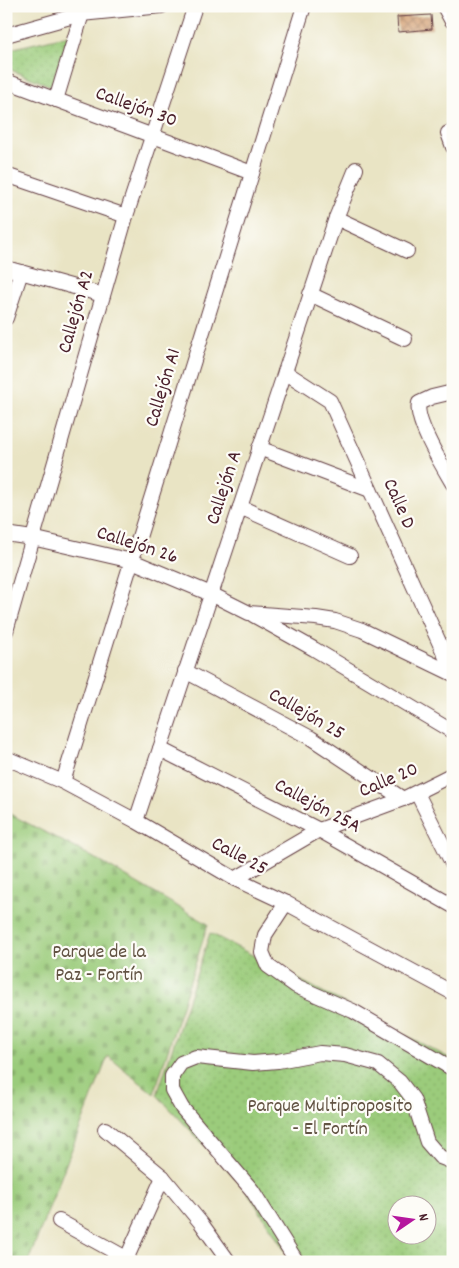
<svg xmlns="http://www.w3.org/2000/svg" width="459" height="1268" viewBox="0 0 459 1268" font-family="Dekko,sans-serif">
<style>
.cemetery{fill:url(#cemetery-stones);stroke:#727653}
.park{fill:url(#park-dots);stroke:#727653;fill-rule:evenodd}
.building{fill:url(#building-cross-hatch)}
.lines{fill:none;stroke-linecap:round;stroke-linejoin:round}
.minor-casing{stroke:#623d42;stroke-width:16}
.tertiary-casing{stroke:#623d42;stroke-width:20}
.minor{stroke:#fff;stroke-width:14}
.tertiary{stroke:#fff;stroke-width:18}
.labels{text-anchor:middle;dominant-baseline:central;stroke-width:4.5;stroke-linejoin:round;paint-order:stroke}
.street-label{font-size:20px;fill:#4a1f2b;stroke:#fdfcf7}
.park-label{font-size:20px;fill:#625343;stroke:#fdfcf7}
</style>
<defs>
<pattern id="cemetery-stones" width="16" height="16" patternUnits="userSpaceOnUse" patternTransform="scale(1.25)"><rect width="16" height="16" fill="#9bcc7b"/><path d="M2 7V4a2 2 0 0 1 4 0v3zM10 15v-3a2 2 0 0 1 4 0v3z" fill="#87af6a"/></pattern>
<pattern id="park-dots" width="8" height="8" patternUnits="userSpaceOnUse" patternTransform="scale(1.25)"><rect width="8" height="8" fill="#9bcc7b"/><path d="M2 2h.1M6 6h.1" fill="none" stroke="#87af6a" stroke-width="1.8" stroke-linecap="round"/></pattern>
<pattern id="building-cross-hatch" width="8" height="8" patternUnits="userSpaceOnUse" patternTransform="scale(1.25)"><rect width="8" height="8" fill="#d4a176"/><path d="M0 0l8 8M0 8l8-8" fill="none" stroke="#ae8361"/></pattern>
</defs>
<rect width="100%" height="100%" fill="#fdfcf7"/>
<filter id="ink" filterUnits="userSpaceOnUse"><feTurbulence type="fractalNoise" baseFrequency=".02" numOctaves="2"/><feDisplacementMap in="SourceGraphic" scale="10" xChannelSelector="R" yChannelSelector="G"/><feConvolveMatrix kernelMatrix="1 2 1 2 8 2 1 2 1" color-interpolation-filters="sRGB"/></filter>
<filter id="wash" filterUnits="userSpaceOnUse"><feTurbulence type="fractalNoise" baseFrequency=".0096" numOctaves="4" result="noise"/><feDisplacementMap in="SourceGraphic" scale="20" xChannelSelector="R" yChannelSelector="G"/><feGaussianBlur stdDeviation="1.12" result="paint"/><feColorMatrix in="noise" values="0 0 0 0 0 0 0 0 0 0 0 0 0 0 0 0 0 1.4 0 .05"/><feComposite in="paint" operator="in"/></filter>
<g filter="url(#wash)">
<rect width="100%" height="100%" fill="#e9e4c4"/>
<path class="cemetery" d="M 6,812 L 87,854 L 208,924 L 154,1094 L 108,1056 L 28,1262 L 11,1262 L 6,1258 Z"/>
<g class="park">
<path d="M 69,35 L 51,86 L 6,68 L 6,50 Z"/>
<path d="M 210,933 L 453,1060 L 453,1262 L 292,1262 L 245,1188 L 157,1095 ZM 396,1206 L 426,1206 L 426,1236 L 396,1236 Z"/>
</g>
<g id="blocks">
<path class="building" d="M 431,15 L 432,29 L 398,32 L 397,17 Z"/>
</g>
</g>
<g filter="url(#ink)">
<use href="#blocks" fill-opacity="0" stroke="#623d42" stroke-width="1"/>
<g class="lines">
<g class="minor-casing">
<g id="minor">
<path d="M 6,35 L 81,14 L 162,6"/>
<path d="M 6,81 L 252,173"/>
<path d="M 56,100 L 84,7"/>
<path d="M 448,133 L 453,147"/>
<path d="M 6,175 L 126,216"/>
<path d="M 336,218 L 407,251"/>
<path d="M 6,268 L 103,295"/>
<path d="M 310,294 L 405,339"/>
<path d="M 6,318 L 21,272"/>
<path d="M 285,372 L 330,401 L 453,673"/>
<path d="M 453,392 L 432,397 L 419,403 C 414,420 443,467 453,484"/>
<path d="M 259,448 L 370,490"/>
<path d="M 240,507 L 350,556"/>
<path d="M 6,534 L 32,538 L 132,561 L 211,594 L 249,613 L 316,618 L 335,621 L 362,630 L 453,674"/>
<path d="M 253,615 L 314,649 L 453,732"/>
<path d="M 6,631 L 126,216 L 195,6"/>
<path d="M 185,671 L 311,738 L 403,799"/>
<path d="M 160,749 L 319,830 L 453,906"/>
<path d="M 6,758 L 63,782 L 136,821 L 235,879 L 286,903 L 453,993"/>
<path d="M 63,782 L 304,6"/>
<path d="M 417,793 L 453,865"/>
<path d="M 136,821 L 336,218 L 356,169"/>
<path d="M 235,879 L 319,830 L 403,799 L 453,774"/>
<path d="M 286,903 L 265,935 L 262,952 L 268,966 L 296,986 L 353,1011 L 453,1069"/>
<path d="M 105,1129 L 163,1177 L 201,1223 L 229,1262"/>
<path d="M 59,1221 L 126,1258"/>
<path d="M 125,1262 L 163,1177"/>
<path d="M 297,1262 L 252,1190 L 182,1108 L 172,1090 L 172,1076 L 181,1063 L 196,1057 L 253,1063 L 278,1061 L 320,1053 L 345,1055 L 378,1064 L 400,1082 L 413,1099 L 427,1142 L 440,1157 L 453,1162"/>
</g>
</g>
<g class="tertiary-casing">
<path id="tertiary" d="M 446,6 L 453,19"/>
</g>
<use href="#minor" class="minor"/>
<use href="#tertiary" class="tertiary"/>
</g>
</g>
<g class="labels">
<g class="street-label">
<text transform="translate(136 108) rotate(20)">Callejón 30</text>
<text transform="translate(77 312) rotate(-74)">Callejón A2</text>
<text transform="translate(164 388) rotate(-73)">Callejón A1</text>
<text transform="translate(225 488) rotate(-72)">Callejón A</text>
<text transform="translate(398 504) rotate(66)">Calle D</text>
<text transform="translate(137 546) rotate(18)">Callejón 26</text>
<text transform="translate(306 715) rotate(30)">Callejón 25</text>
<text transform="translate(389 781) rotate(-23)">Calle 20</text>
<text transform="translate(317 807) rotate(28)">Callejón 25A</text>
<text transform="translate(239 857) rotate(28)">Calle 25</text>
</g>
<g class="park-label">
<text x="99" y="953">Parque de la<tspan x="99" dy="23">Paz - Fortín</tspan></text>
<text x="330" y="1107">Parque Multiproposito<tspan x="330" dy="23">- El Fortín</tspan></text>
</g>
</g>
<rect width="459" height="1268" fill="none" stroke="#fdfcf7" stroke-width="25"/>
<g transform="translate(412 1220) rotate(77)"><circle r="24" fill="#fdfcf7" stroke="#b5a4a5"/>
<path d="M0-4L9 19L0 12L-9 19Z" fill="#b5179e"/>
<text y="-8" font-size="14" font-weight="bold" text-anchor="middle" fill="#4a1f2b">N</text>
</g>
</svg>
